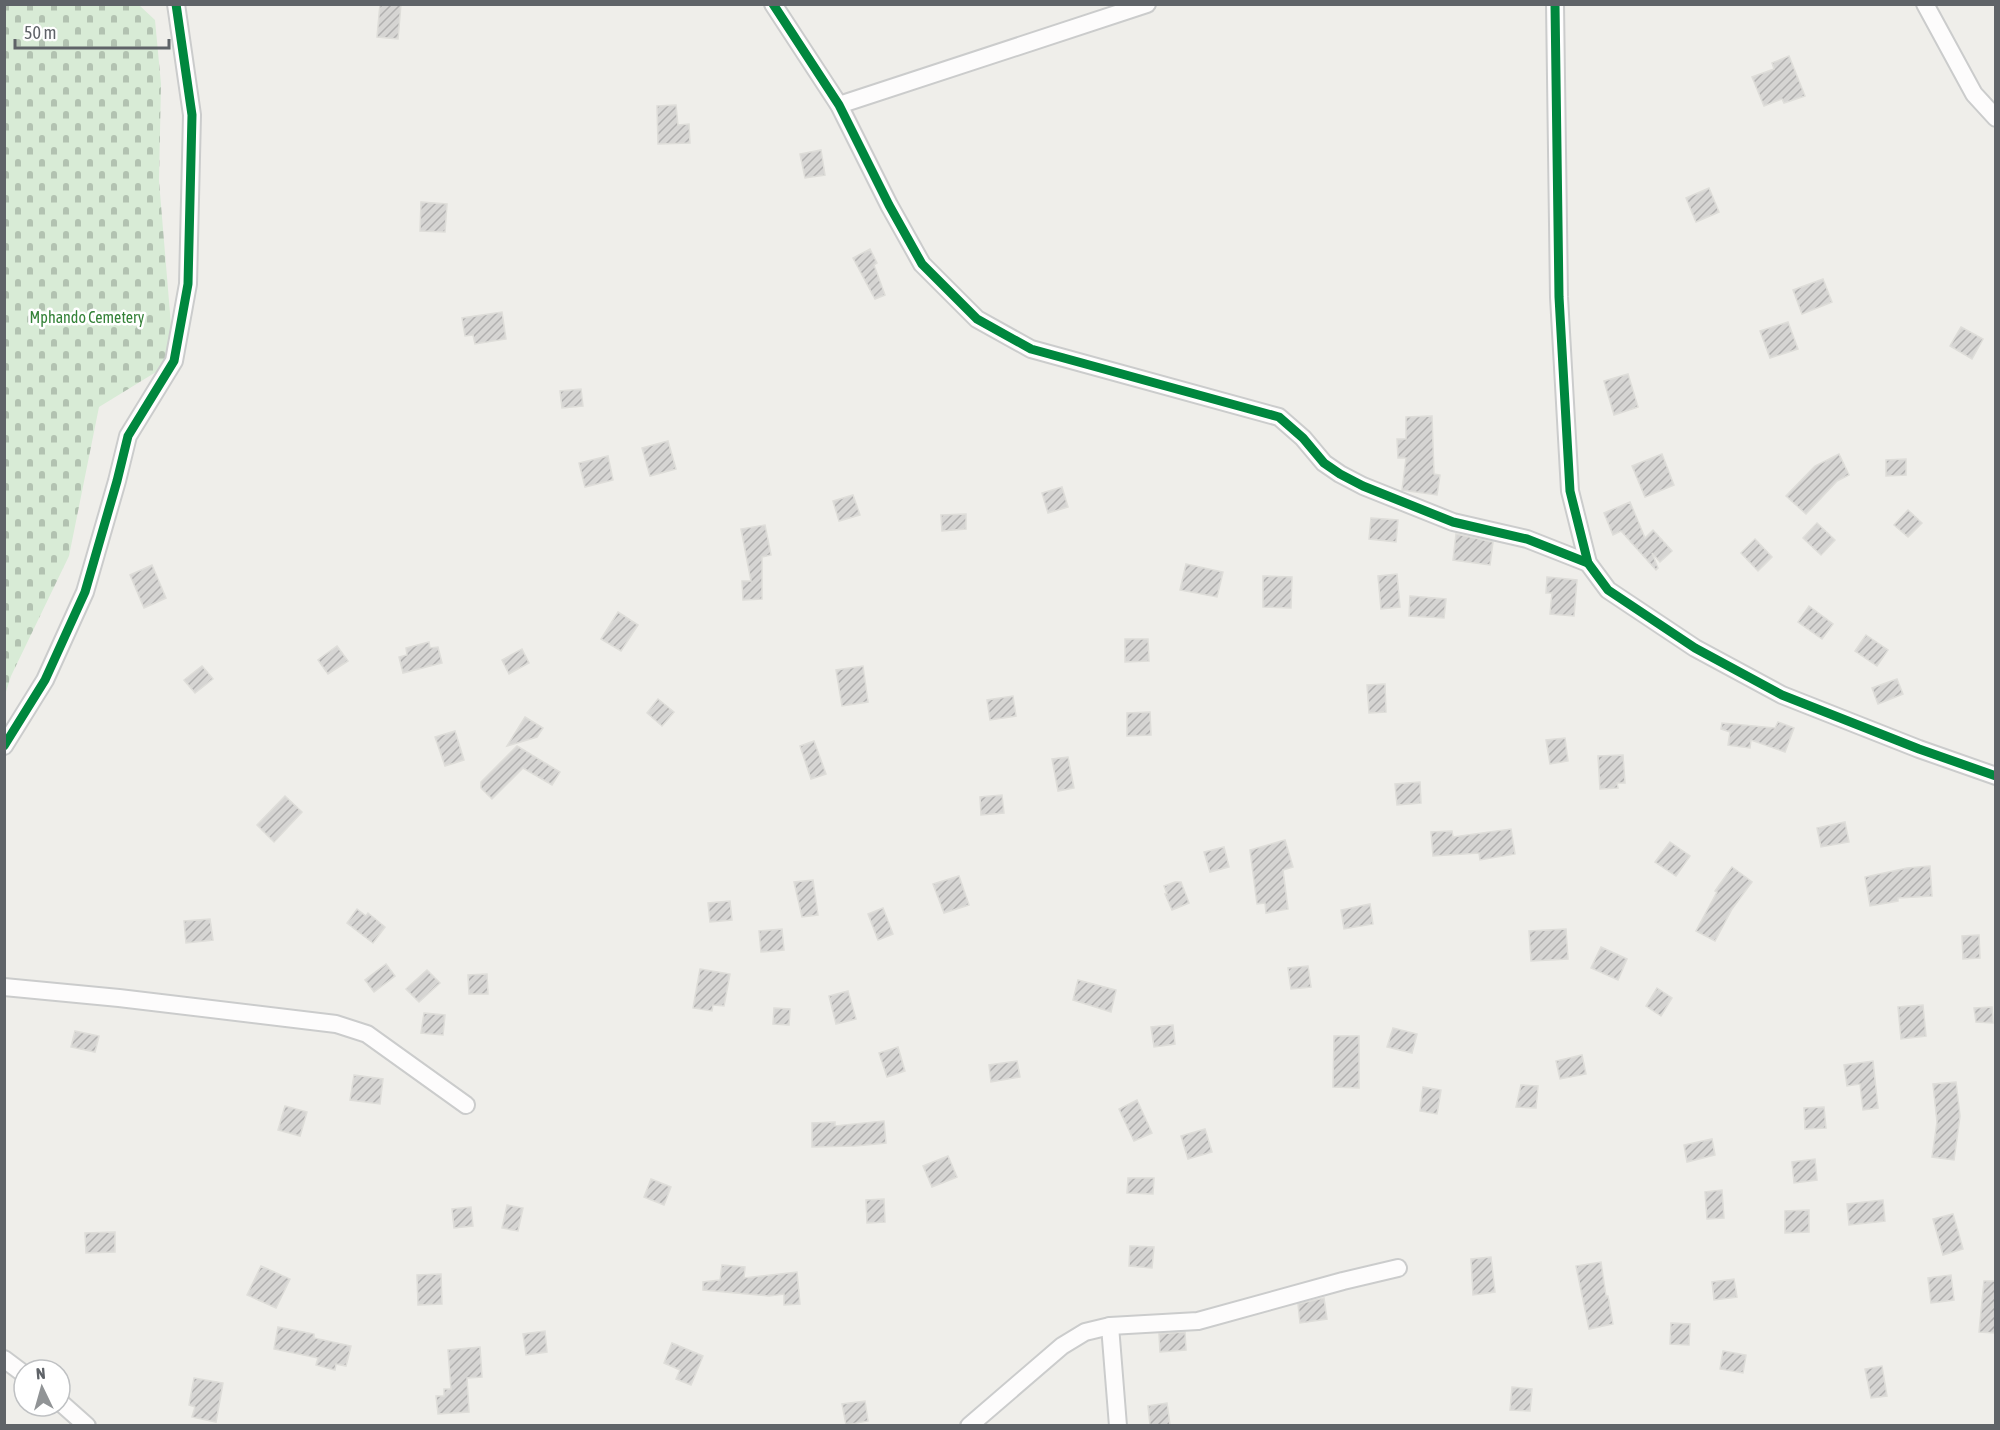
<svg xmlns="http://www.w3.org/2000/svg" width="2000" height="1430" viewBox="0 0 2000 1430" font-family="'Asap Condensed',sans-serif">
<style>
.cemetery{fill:url(#cemetery-stones)}
.building{fill:url(#building-hatch);stroke:#deddd9;stroke-width:1.5}
.lines{fill:none;stroke-linecap:round;stroke-linejoin:round}
.minor-casing{stroke:#cbcccc;stroke-width:20}
.minor{stroke:#fdfcfc;stroke-width:16}
.cycleway-casing{stroke:#fff;stroke-width:13}
.cycleway{stroke:#00873e;stroke-width:9}
.labels{text-anchor:middle;dominant-baseline:central;stroke-width:5;stroke-linejoin:round;paint-order:stroke}
.park-label{font-size:16px;fill:#348238;stroke:#fff}
</style>
<defs>
<pattern id="cemetery-stones" width="16" height="16" patternUnits="userSpaceOnUse" patternTransform="scale(1.5)"><rect width="16" height="16" fill="#d8ebd6"/><path d="M2 7V4a2 2 0 0 1 4 0v3zM10 15v-3a2 2 0 0 1 4 0v3z" fill="#b2c2b1"/></pattern>
<pattern id="building-hatch" width="6" height="6" patternUnits="userSpaceOnUse" patternTransform="scale(1.5)"><rect width="6" height="6" fill="#d6d5d3"/><path d="M-1 1l2-2M0 6l6-6M5 7l2-2" fill="none" stroke="#b1b0af"/></pattern>
</defs>
<rect width="100%" height="100%" fill="#efeeea"/>
<path class="cemetery" d="M 5,5 L 139,5 L 155,20 L 161,84 L 159,181 L 174,361 L 99,407 L 69,556 L 11,676 L 5,695 Z"/>
<g class="building">
<path d="M 380,4 L 401,4 L 398,39 L 377,37 Z"/>
<path d="M 1789,56 L 1805,96 L 1784,103 L 1782,99 L 1764,106 L 1752,77 L 1774,69 L 1772,63 Z"/>
<path d="M 676,105 L 678,125 L 689,124 L 690,143 L 658,144 L 657,106 Z"/>
<path d="M 821,150 L 825,175 L 805,178 L 800,154 Z"/>
<path d="M 1709,188 L 1719,212 L 1696,222 L 1686,198 Z"/>
<path d="M 421,202 L 447,204 L 445,232 L 420,231 Z"/>
<path d="M 870,249 L 877,263 L 874,265 L 885,295 L 875,299 L 853,258 Z"/>
<path d="M 1823,279 L 1832,302 L 1802,314 L 1793,290 Z"/>
<path d="M 502,312 L 506,339 L 475,344 L 473,335 L 465,336 L 462,318 Z"/>
<path d="M 1788,322 L 1798,349 L 1770,358 L 1760,331 Z"/>
<path d="M 1961,327 L 1983,339 L 1972,359 L 1950,346 Z"/>
<path d="M 1628,374 L 1638,407 L 1614,415 L 1604,381 Z"/>
<path d="M 581,389 L 583,406 L 562,408 L 560,391 Z"/>
<path d="M 1432,416 L 1434,474 L 1440,475 L 1437,495 L 1402,490 L 1406,458 L 1398,458 L 1397,439 L 1406,439 L 1406,417 Z"/>
<path d="M 668,441 L 676,469 L 650,476 L 642,448 Z"/>
<path d="M 1662,454 L 1674,485 L 1645,497 L 1632,466 Z"/>
<path d="M 1839,454 L 1849,475 L 1837,481 L 1806,514 L 1786,496 L 1815,466 Z"/>
<path d="M 608,456 L 613,480 L 585,487 L 579,463 Z"/>
<path d="M 1906,459 L 1906,475 L 1886,476 L 1886,460 Z"/>
<path d="M 1062,487 L 1068,507 L 1048,513 L 1042,493 Z"/>
<path d="M 853,495 L 860,515 L 839,521 L 833,501 Z"/>
<path d="M 1630,502 L 1645,538 L 1653,530 L 1672,551 L 1660,562 L 1652,553 L 1658,568 L 1656,570 L 1621,531 L 1613,535 L 1604,513 Z"/>
<path d="M 1908,510 L 1922,523 L 1908,537 L 1894,525 Z"/>
<path d="M 966,514 L 966,529 L 942,531 L 941,515 Z"/>
<path d="M 1371,518 L 1398,520 L 1396,542 L 1369,539 Z"/>
<path d="M 1817,523 L 1835,540 L 1821,555 L 1803,538 Z"/>
<path d="M 765,525 L 771,555 L 762,557 L 762,599 L 743,600 L 742,581 L 751,581 L 741,529 Z"/>
<path d="M 1456,534 L 1493,542 L 1490,565 L 1453,560 Z"/>
<path d="M 1755,539 L 1772,557 L 1758,571 L 1741,553 Z"/>
<path d="M 1186,564 L 1223,572 L 1217,597 L 1180,590 Z"/>
<path d="M 152,565 L 166,598 L 144,608 L 130,575 Z"/>
<path d="M 1397,574 L 1400,607 L 1381,609 L 1378,576 Z"/>
<path d="M 1263,576 L 1292,577 L 1291,608 L 1263,607 Z"/>
<path d="M 1547,577 L 1577,580 L 1574,616 L 1550,614 L 1552,593 L 1546,593 Z"/>
<path d="M 1410,596 L 1446,599 L 1444,618 L 1409,616 Z"/>
<path d="M 1809,606 L 1833,624 L 1822,639 L 1798,622 Z"/>
<path d="M 618,612 L 638,625 L 621,651 L 601,639 Z"/>
<path d="M 1866,635 L 1888,650 L 1877,666 L 1855,651 Z"/>
<path d="M 1125,639 L 1148,639 L 1149,661 L 1125,662 Z"/>
<path d="M 429,642 L 430,648 L 438,647 L 442,663 L 403,673 L 399,657 L 407,655 L 406,648 Z"/>
<path d="M 337,646 L 348,661 L 328,674 L 318,660 Z"/>
<path d="M 522,649 L 529,663 L 509,674 L 502,660 Z"/>
<path d="M 202,666 L 213,679 L 195,693 L 184,680 Z"/>
<path d="M 863,666 L 868,702 L 842,706 L 836,670 Z"/>
<path d="M 1897,679 L 1903,694 L 1878,704 L 1872,688 Z"/>
<path d="M 1385,684 L 1386,712 L 1369,713 L 1367,685 Z"/>
<path d="M 1013,696 L 1016,716 L 990,720 L 987,700 Z"/>
<path d="M 658,699 L 674,712 L 662,726 L 647,713 Z"/>
<path d="M 1150,712 L 1151,735 L 1127,736 L 1127,713 Z"/>
<path d="M 525,717 L 543,728 L 537,737 L 507,746 Z"/>
<path d="M 1778,722 L 1794,728 L 1785,752 L 1751,740 L 1750,748 L 1728,745 L 1730,732 L 1721,729 L 1722,723 L 1775,728 Z"/>
<path d="M 455,731 L 464,760 L 445,766 L 435,737 Z"/>
<path d="M 1565,738 L 1568,761 L 1550,764 L 1546,740 Z"/>
<path d="M 814,741 L 826,774 L 811,779 L 800,746 Z"/>
<path d="M 517,746 L 560,772 L 552,785 L 523,768 L 492,799 L 481,788 L 481,782 Z"/>
<path d="M 1623,755 L 1625,783 L 1617,783 L 1618,788 L 1600,789 L 1598,756 Z"/>
<path d="M 1068,757 L 1074,788 L 1058,791 L 1052,759 Z"/>
<path d="M 1420,782 L 1421,803 L 1397,805 L 1395,784 Z"/>
<path d="M 1002,795 L 1004,813 L 981,815 L 980,797 Z"/>
<path d="M 285,796 L 302,812 L 274,842 L 257,825 Z"/>
<path d="M 1845,822 L 1849,842 L 1821,847 L 1817,828 Z"/>
<path d="M 1511,829 L 1515,854 L 1480,860 L 1479,853 L 1433,856 L 1431,832 L 1452,831 L 1453,837 Z"/>
<path d="M 1285,840 L 1293,867 L 1283,870 L 1288,909 L 1266,913 L 1265,903 L 1257,904 L 1250,850 Z"/>
<path d="M 1670,842 L 1690,856 L 1676,876 L 1655,862 Z"/>
<path d="M 1224,847 L 1229,867 L 1210,872 L 1204,852 Z"/>
<path d="M 1930,866 L 1932,896 L 1898,898 L 1898,901 L 1870,906 L 1865,877 L 1907,868 Z"/>
<path d="M 1732,867 L 1752,882 L 1732,909 L 1715,941 L 1696,931 L 1717,892 L 1715,891 Z"/>
<path d="M 959,876 L 969,905 L 944,913 L 933,884 Z"/>
<path d="M 813,880 L 818,915 L 802,917 L 794,882 Z"/>
<path d="M 1175,882 L 1181,882 L 1189,903 L 1172,910 L 1165,894 L 1167,894 L 1164,886 Z"/>
<path d="M 730,901 L 732,920 L 710,922 L 708,903 Z"/>
<path d="M 1370,904 L 1373,924 L 1344,929 L 1341,910 Z"/>
<path d="M 883,908 L 893,934 L 878,940 L 868,914 Z"/>
<path d="M 357,909 L 366,916 L 368,913 L 385,927 L 373,943 L 347,923 Z"/>
<path d="M 210,919 L 213,940 L 186,943 L 184,921 Z"/>
<path d="M 782,929 L 784,950 L 761,952 L 759,931 Z"/>
<path d="M 1566,929 L 1568,959 L 1531,961 L 1529,931 Z"/>
<path d="M 1979,935 L 1980,958 L 1963,959 L 1962,936 Z"/>
<path d="M 1601,947 L 1627,959 L 1618,980 L 1591,968 Z"/>
<path d="M 386,964 L 395,976 L 374,992 L 365,980 Z"/>
<path d="M 1308,966 L 1311,987 L 1291,989 L 1288,968 Z"/>
<path d="M 700,969 L 730,974 L 724,1006 L 713,1005 L 712,1011 L 693,1008 Z"/>
<path d="M 427,970 L 440,983 L 419,1002 L 406,989 Z"/>
<path d="M 487,974 L 488,994 L 469,994 L 468,975 Z"/>
<path d="M 1078,980 L 1116,990 L 1111,1012 L 1073,1000 Z"/>
<path d="M 1657,988 L 1672,998 L 1661,1016 L 1646,1006 Z"/>
<path d="M 848,991 L 856,1019 L 836,1024 L 829,996 Z"/>
<path d="M 1923,1005 L 1926,1036 L 1901,1039 L 1898,1007 Z"/>
<path d="M 1992,1007 L 1993,1023 L 1976,1022 L 1974,1008 Z"/>
<path d="M 774,1008 L 790,1009 L 789,1025 L 773,1024 Z"/>
<path d="M 424,1013 L 445,1015 L 443,1035 L 421,1033 Z"/>
<path d="M 1173,1025 L 1175,1044 L 1154,1047 L 1151,1027 Z"/>
<path d="M 1393,1028 L 1417,1034 L 1412,1053 L 1387,1047 Z"/>
<path d="M 75,1031 L 99,1036 L 95,1052 L 71,1047 Z"/>
<path d="M 1334,1036 L 1359,1036 L 1359,1088 L 1333,1087 Z"/>
<path d="M 898,1047 L 905,1071 L 887,1077 L 879,1053 Z"/>
<path d="M 1582,1055 L 1586,1074 L 1560,1079 L 1556,1061 Z"/>
<path d="M 1017,1061 L 1020,1077 L 991,1082 L 989,1065 Z"/>
<path d="M 1873,1061 L 1878,1108 L 1863,1110 L 1860,1084 L 1847,1086 L 1844,1065 Z"/>
<path d="M 354,1075 L 383,1079 L 380,1104 L 350,1100 Z"/>
<path d="M 1956,1082 L 1960,1116 L 1954,1160 L 1932,1157 L 1937,1122 L 1933,1084 Z"/>
<path d="M 1521,1085 L 1538,1086 L 1536,1108 L 1516,1107 Z"/>
<path d="M 1423,1087 L 1441,1090 L 1437,1114 L 1420,1111 Z"/>
<path d="M 1137,1100 L 1152,1133 L 1134,1141 L 1119,1109 Z"/>
<path d="M 285,1106 L 307,1112 L 300,1136 L 278,1130 Z"/>
<path d="M 1824,1107 L 1826,1128 L 1805,1129 L 1804,1108 Z"/>
<path d="M 884,1121 L 886,1143 L 855,1146 L 812,1147 L 812,1123 L 835,1122 L 835,1126 Z"/>
<path d="M 1205,1129 L 1212,1152 L 1188,1159 L 1181,1136 Z"/>
<path d="M 1712,1139 L 1715,1155 L 1687,1162 L 1684,1145 Z"/>
<path d="M 948,1156 L 957,1177 L 932,1187 L 923,1166 Z"/>
<path d="M 1815,1159 L 1817,1180 L 1794,1183 L 1792,1162 Z"/>
<path d="M 1128,1178 L 1154,1178 L 1153,1194 L 1127,1193 Z"/>
<path d="M 651,1179 L 671,1187 L 664,1205 L 644,1197 Z"/>
<path d="M 1722,1190 L 1724,1218 L 1707,1219 L 1705,1192 Z"/>
<path d="M 884,1199 L 885,1222 L 867,1223 L 866,1200 Z"/>
<path d="M 1883,1200 L 1885,1221 L 1849,1225 L 1847,1204 Z"/>
<path d="M 507,1205 L 523,1208 L 518,1231 L 502,1228 Z"/>
<path d="M 471,1207 L 473,1226 L 454,1228 L 452,1209 Z"/>
<path d="M 1809,1210 L 1809,1232 L 1785,1233 L 1785,1211 Z"/>
<path d="M 1953,1214 L 1963,1249 L 1943,1255 L 1933,1219 Z"/>
<path d="M 115,1232 L 115,1252 L 86,1253 L 85,1233 Z"/>
<path d="M 1130,1246 L 1154,1247 L 1152,1268 L 1129,1266 Z"/>
<path d="M 1491,1257 L 1495,1292 L 1473,1295 L 1471,1259 Z"/>
<path d="M 1601,1262 L 1606,1296 L 1608,1296 L 1613,1324 L 1589,1329 L 1576,1266 Z"/>
<path d="M 722,1265 L 745,1267 L 744,1278 L 797,1272 L 800,1304 L 784,1305 L 784,1294 L 769,1296 L 703,1290 L 703,1282 L 720,1280 Z"/>
<path d="M 261,1266 L 290,1279 L 276,1308 L 247,1295 Z"/>
<path d="M 441,1274 L 442,1304 L 418,1305 L 417,1275 Z"/>
<path d="M 1951,1275 L 1954,1300 L 1931,1303 L 1928,1278 Z"/>
<path d="M 1734,1279 L 1737,1297 L 1714,1300 L 1712,1282 Z"/>
<path d="M 1984,1281 L 1995,1281 L 1995,1333 L 1979,1332 Z"/>
<path d="M 1324,1298 L 1327,1319 L 1300,1323 L 1298,1304 Z"/>
<path d="M 1671,1323 L 1690,1324 L 1689,1345 L 1670,1344 Z"/>
<path d="M 278,1327 L 314,1334 L 314,1338 L 351,1346 L 346,1366 L 336,1364 L 335,1370 L 316,1365 L 318,1358 L 274,1349 Z"/>
<path d="M 545,1331 L 547,1352 L 526,1355 L 523,1334 Z"/>
<path d="M 1185,1332 L 1186,1350 L 1160,1352 L 1159,1334 Z"/>
<path d="M 672,1343 L 703,1356 L 691,1385 L 676,1379 L 680,1370 L 664,1363 Z"/>
<path d="M 480,1347 L 482,1377 L 467,1378 L 469,1412 L 438,1414 L 436,1396 L 444,1396 L 444,1389 L 451,1389 L 448,1350 Z"/>
<path d="M 1723,1351 L 1746,1355 L 1743,1373 L 1720,1369 Z"/>
<path d="M 1882,1366 L 1887,1396 L 1871,1398 L 1865,1369 Z"/>
<path d="M 194,1378 L 223,1383 L 216,1422 L 192,1417 L 195,1407 L 189,1405 Z"/>
<path d="M 1512,1387 L 1532,1389 L 1530,1411 L 1510,1410 Z"/>
<path d="M 865,1401 L 868,1421 L 846,1425 L 842,1404 Z"/>
<path d="M 1167,1403 L 1170,1425 L 1150,1425 L 1148,1406 Z"/>
</g>
<g class="lines">
<g class="minor-casing">
<g id="minor">
<path d="M 773,4 L 839,105 L 889,205 L 922,264 L 977,319 L 1031,349 L 1279,417 L 1303,438 L 1324,463 L 1340,474 L 1363,486 L 1453,522 L 1527,539 L 1588,563"/>
<path d="M 1555,4 L 1559,297 L 1570,491 L 1588,563 L 1608,590 L 1695,648 L 1782,695 L 1919,749 L 1996,776"/>
<path d="M 1925,4 L 1974,94 L 1996,118"/>
<path d="M 839,105 L 1147,4"/>
<path d="M 4,746 L 45,680 L 85,592 L 117,481 L 128,436 L 174,361 L 188,284 L 192,115 L 176,4"/>
<path d="M 4,987 L 119,998 L 336,1024 L 367,1034 L 466,1105"/>
<path d="M 1110,1326 L 1118,1426"/>
<path d="M 4,1359 L 24,1374"/>
<path d="M 60,1402 L 87,1426"/>
<path d="M 969,1426 L 1062,1346 L 1085,1332 L 1110,1326 L 1198,1321 L 1343,1281 L 1398,1268"/>
</g>
</g>
<use href="#minor" class="minor"/>
<g class="cycleway-casing">
<g id="cycleway">
<path d="M 773,4 L 839,105 L 889,205 L 922,264 L 977,319 L 1031,349 L 1279,417 L 1303,438 L 1324,463 L 1340,474 L 1363,486 L 1453,522 L 1527,539 L 1588,563"/>
<path d="M 1555,4 L 1559,297 L 1570,491 L 1588,563 L 1608,590 L 1695,648 L 1782,695 L 1919,749 L 1996,776"/>
<path d="M 4,746 L 45,680 L 85,592 L 117,481 L 128,436 L 174,361 L 188,284 L 192,115 L 176,4"/>
</g>
</g>
<use href="#cycleway" class="cycleway"/>
</g>
<g class="labels">
<g class="park-label">
<text x="87" y="317">Mphando Cemetery</text>
</g>
</g>
<rect width="2000" height="1430" fill="none" stroke="#5f6368" stroke-width="12"/>
<g transform="translate(42 1388) rotate(355)"><circle r="28" fill="#ffffff" stroke="#bfc1c3" stroke-width="1.5"/>
<path d="M0-4.5L10 22L0 15L-10 22Z" fill="#919496"/>
<text y="-9" font-size="16" font-weight="bold" text-anchor="middle" fill="#5f6368">N</text>
</g>
<path d="M15 39v9h154v-9" fill="none" stroke="#5f6368" stroke-width="3"/>
<text x="24" y="39" font-size="18" fill="#5f6368" stroke="#ffffff" stroke-width="4.5" paint-order="stroke">50 m</text>
</svg>
